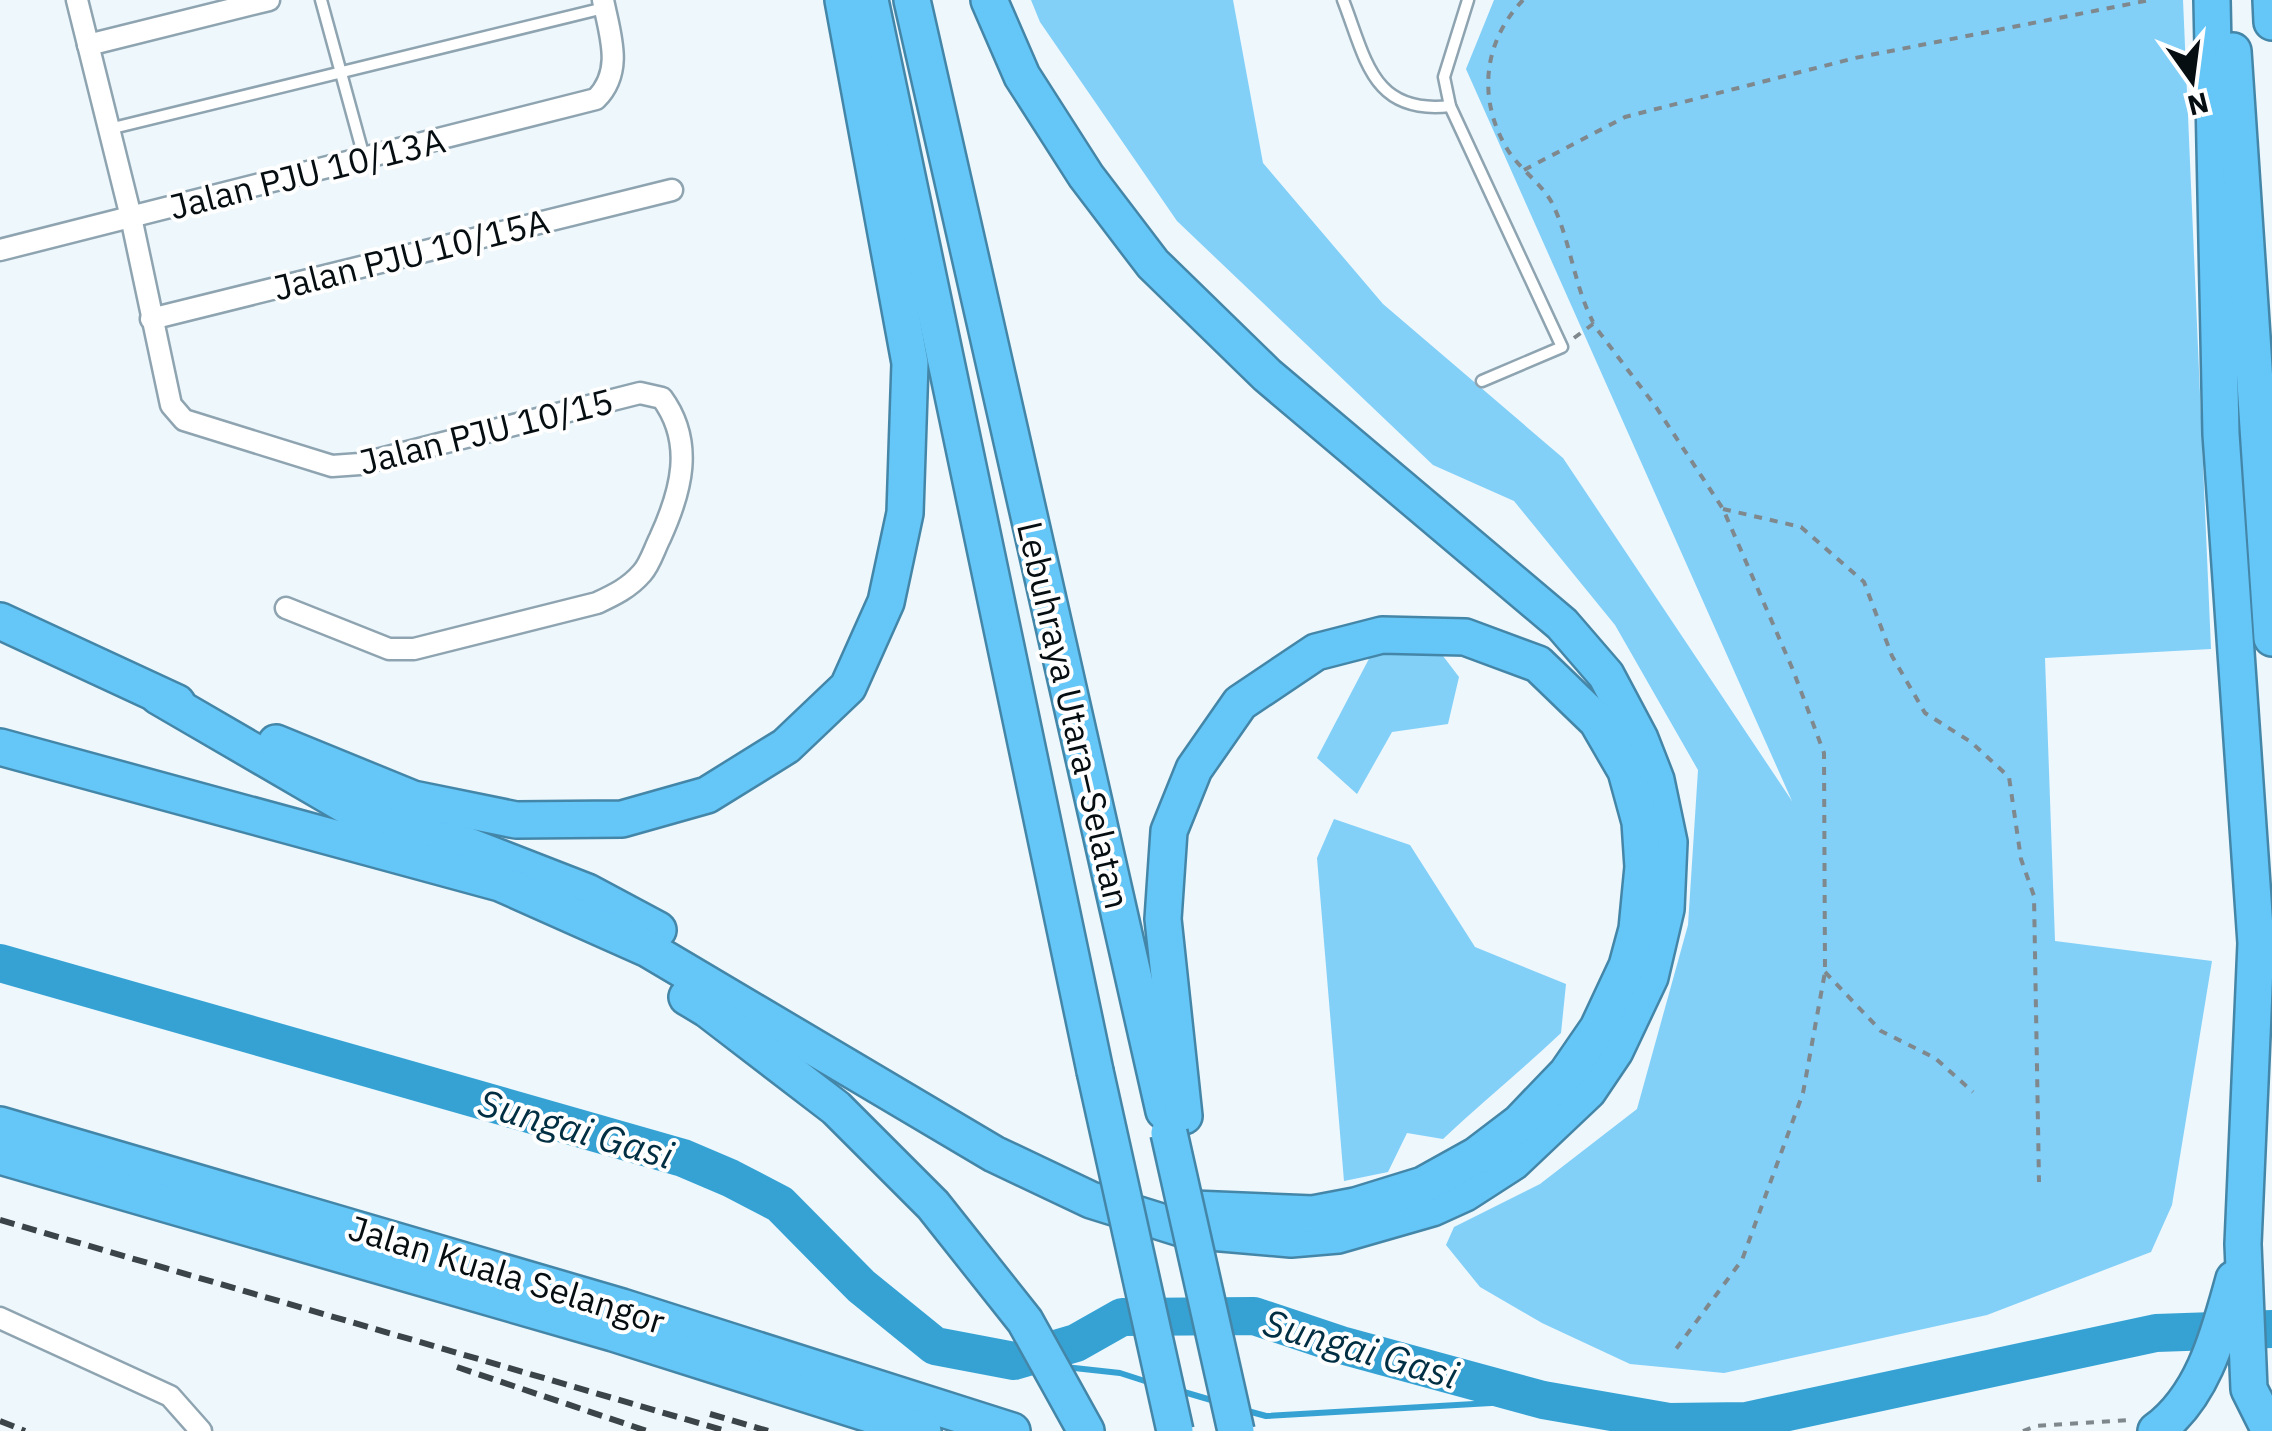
<svg xmlns="http://www.w3.org/2000/svg" width="2272" height="1431" viewBox="0 0 2272 1431" font-family="'IBM Plex Sans',sans-serif">
<style>
.green{fill:#82cff8}
.lines{fill:none;stroke-linecap:round;stroke-linejoin:round}
.stream{stroke:#36a2d4;stroke-width:6}
.river{stroke:#36a2d4;stroke-width:38}
.lane-casing{stroke:#8fa4b1;stroke-width:15}
.street-casing{stroke:#8fa4b1;stroke-width:25}
.highway-casing{stroke:#4486a8;stroke-width:40}
.path{stroke:#7f888d;stroke-width:4;stroke-dasharray:8 8;stroke-linecap:butt}
.lane{stroke:#fff;stroke-width:10}
.street{stroke:#fff;stroke-width:20}
.highway{stroke:#65c6f8;stroke-width:35}
.rail{stroke:#3b4448;stroke-width:6;stroke-dasharray:15 8;stroke-linecap:butt}
.highway-bridge-casing{stroke:#4486a8;stroke-width:40;stroke-linecap:butt}
.highway-bridge{stroke:#65c6f8;stroke-width:35}
.labels{text-anchor:middle;dominant-baseline:central;stroke-width:8;stroke-linejoin:round;paint-order:stroke}
.street-label{font-size:35px;fill:#060e12;stroke:#fff}
.water-label{font-size:38px;font-style:italic;fill:#002e42;stroke:#fff}
</style>
<rect width="100%" height="100%" fill="#edf7fc"/>
<g class="green">
<path d="M 1031,0 L 1233,0 L 1263,163 L 1383,304 L 1563,458 L 1792,801 L 1466,69 L 1494,0 L 2183,0 L 2211,649 L 2045,658 L 2055,941 L 2212,961 L 2172,1205 L 2151,1252 L 1987,1315 L 1724,1373 L 1630,1364 L 1542,1323 L 1480,1287 L 1446,1245 L 1454,1227 L 1540,1184 L 1637,1109 L 1688,925 L 1698,770 L 1615,625 L 1514,501 L 1433,465 L 1177,221 L 1040,22 Z"/>
<path d="M 1372,653 L 1443,656 L 1459,677 L 1448,724 L 1392,732 L 1357,794 L 1317,758 Z"/>
<path d="M 1334,819 L 1410,845 L 1475,947 L 1566,984 L 1561,1033 C 1523,1069 1482,1102 1443,1139 L 1407,1133 L 1388,1172 L 1344,1181 L 1317,858 Z"/>
</g>
<g class="lines">
<g class="stream">
<path d="M 1014,1361 L 1033,1363"/>
<path d="M 1065,1367 L 1120,1373 L 1151,1383"/>
<path d="M 1177,1390 L 1218,1402"/>
<path d="M 1244,1410 L 1266,1416 L 1543,1400"/>
</g>
<path class="river" d="M 0,963 L 683,1158 L 730,1178 L 780,1204 L 861,1286 L 935,1346 L 1014,1361 L 1076,1343 L 1122,1317 L 1254,1316 L 1341,1345 L 1543,1400 L 1669,1422 L 1746,1421 L 2156,1333 L 2272,1329"/>
<g class="lane-casing">
<g id="lane">
<path d="M 321,0 L 364,157"/>
<path d="M 1343,0 C 1366,59 1372,115 1450,106"/>
<path d="M 1468,0 L 1444,77 L 1450,106 L 1562,347 L 1482,381"/>
<path d="M 109,129 L 604,8"/>
</g>
</g>
<g class="street-casing">
<g id="street">
<path d="M 77,0 L 131,217 L 171,405 L 184,420 L 332,466 L 360,464 L 640,393 L 662,398 C 695,443 681,492 660,538 C 654,550 650,564 642,573 C 629,588 614,595 597,603 L 414,649 L 389,649 L 286,608"/>
<path d="M 88,45 L 269,0"/>
<path d="M 0,250 L 596,99 C 624,71 610,35 603,0"/>
<path d="M 151,319 L 672,190"/>
<path d="M 0,1318 L 170,1396 L 201,1431"/>
</g>
</g>
<g class="highway-casing">
<g id="highway">
<path d="M 870,0 L 1095,1071"/>
<path d="M 912,0 L 1164,1111"/>
<path d="M 2212,0 L 2221,434 L 2256,943 L 2243,1244 L 2249,1389 L 2266,1423 L 2272,1427"/>
<path d="M 2271,0 L 2272,22"/>
<path d="M 2233,51 L 2272,638"/>
<path d="M 0,621 L 177,703"/>
<path d="M 158,696 L 354,810 L 461,843 L 587,892 L 658,930"/>
<path d="M 276,743 L 413,799 L 516,820 L 622,819 L 707,795 L 786,746 L 848,687 L 886,602 L 905,513 L 910,363 L 843,0"/>
<path d="M 0,747 L 500,883 L 648,949 L 994,1154 L 1091,1200 L 1187,1230 L 1291,1239 L 1338,1235 L 1432,1208 L 1465,1193 L 1513,1162 L 1588,1091 L 1615,1051 L 1650,977 L 1666,909 L 1669,842 L 1656,780 L 1640,739 L 1606,675 L 1562,624 L 1267,375 L 1153,264 L 1086,176 L 1022,76 L 989,0"/>
<path d="M 687,997 L 707,1009 L 836,1108 L 933,1205 L 1025,1321 L 1086,1431"/>
<path d="M 1184,1116 L 1163,919 L 1169,831 L 1194,769 L 1240,703 L 1316,652 L 1382,635 L 1465,637 L 1538,664 L 1597,721 L 1626,771 L 1640,822 L 1643,867 L 1637,929 L 1627,966 L 1598,1028 L 1567,1073 L 1519,1123 L 1477,1155 L 1423,1185 L 1355,1206 L 1313,1214 L 1193,1209"/>
<path d="M 0,1125 L 622,1307 L 1012,1431"/>
<path d="M 0,1156 L 613,1333 L 923,1431"/>
<path d="M 2156,1431 C 2204,1396 2219,1333 2234,1279"/>
</g>
</g>
<g class="path">
<path d="M 1523,0 C 1484,41 1477,97 1506,147 C 1518,169 1544,184 1554,207 C 1571,244 1574,285 1593,322"/>
<path d="M 1524,170 L 1625,117 L 1855,58 L 2150,0"/>
<path d="M 1574,338 L 1593,324 L 1656,407 L 1723,509 L 1793,670 L 1824,753 L 1825,972 L 1803,1093 L 1742,1260 L 1673,1353"/>
<path d="M 1723,509 L 1801,527 L 1864,582 L 1892,656 L 1925,713 L 1971,742 L 2009,777 L 2021,859 L 2034,896 L 2039,1182"/>
<path d="M 1825,972 L 1881,1031 L 1935,1058 L 1973,1092"/>
<path d="M 2023,1431 L 2036,1426 L 2131,1420"/>
</g>
<use href="#lane" class="lane"/>
<use href="#street" class="street"/>
<use href="#highway" class="highway"/>
<g class="rail">
<path d="M 0,1220 L 726,1431"/>
<path d="M 457,1367 L 647,1431"/>
<path d="M 710,1414 L 768,1431"/>
<path d="M 0,1421 L 25,1431"/>
</g>
<g class="highway-bridge-casing">
<g id="highway-bridge">
<path d="M 1095,1071 L 1175,1431"/>
<path d="M 1169,1133 L 1236,1431"/>
</g>
</g>
<use href="#highway-bridge" class="highway-bridge"/>
</g>
<g class="labels">
<g class="street-label">
<text transform="translate(307 173) rotate(-14)">Jalan PJU 10/13A</text>
<text transform="translate(411 254) rotate(-14)">Jalan PJU 10/15A</text>
<text transform="translate(486 431) rotate(-14)">Jalan PJU 10/15</text>
<text transform="translate(1074 715) rotate(77)">Lebuhraya Utara–Selatan</text>
<text transform="translate(507 1274) rotate(17)">Jalan Kuala Selangor</text>
</g>
<g class="water-label">
<text transform="translate(576 1128) rotate(16)">Sungai Gasi</text>
<text transform="translate(1361 1348) rotate(16)">Sungai Gasi</text>
</g>
</g>
<g transform="translate(2192 80) rotate(166)" stroke="#ffffff" stroke-width="8" paint-order="stroke">
<path d="M0-8L18 38L0 25L-18 38Z" fill="#060e12"/>
<text y="-15" font-size="28" font-weight="bold" text-anchor="middle" fill="#060e12">N</text>
</g>
</svg>
